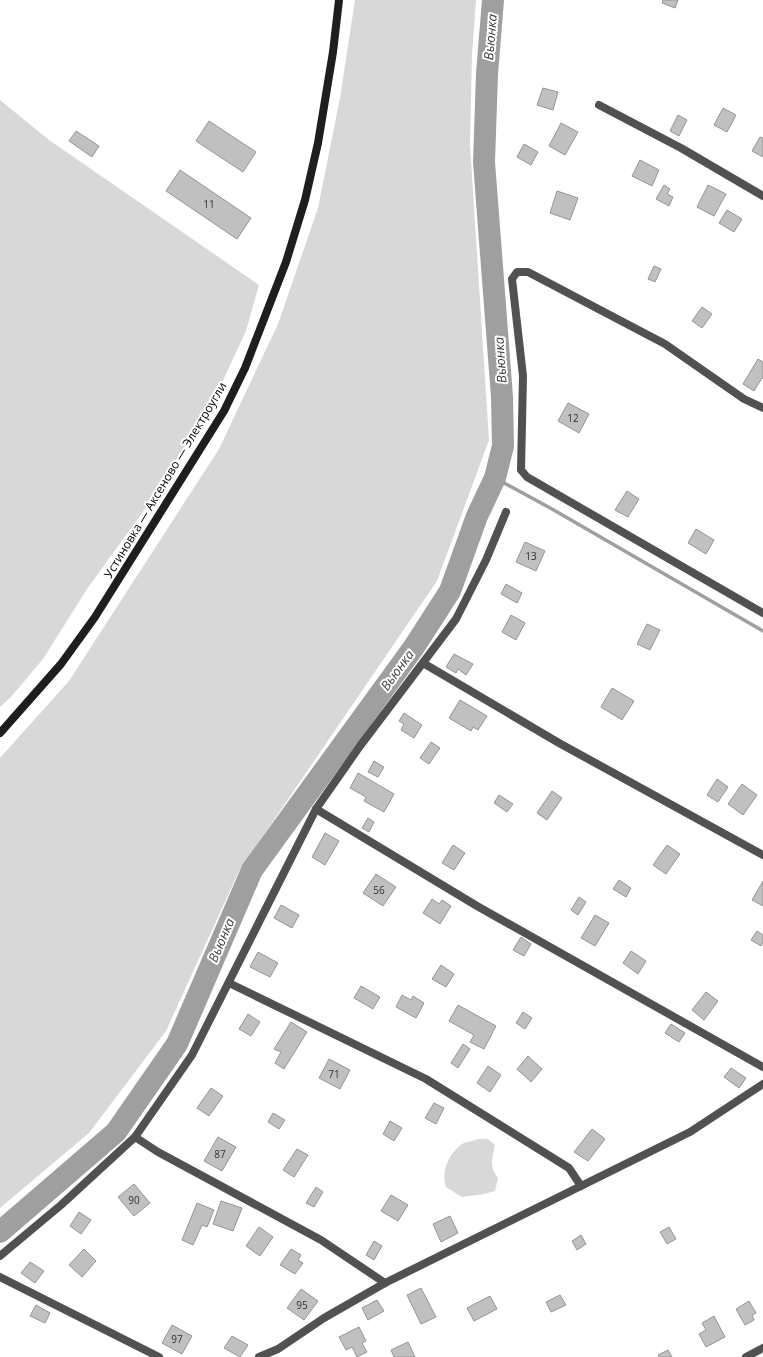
<svg xmlns="http://www.w3.org/2000/svg" width="763" height="1357" viewBox="0 0 763 1357" font-family="'Open Sans',sans-serif">
<style>
.green{fill:#d8d8d8}
.lines{fill:none;stroke-linecap:round;stroke-linejoin:round}
.stream{stroke:#9f9f9f;stroke-width:3.5}
.river{stroke:#9f9f9f;stroke-width:22}
.building{fill:#c0c0c0;stroke:#959595}
.minor{stroke:#515151;stroke-width:8}
.tertiary{stroke:#515151;stroke-width:8}
.secondary{stroke:#1e1e1e;stroke-width:8}
.labels{text-anchor:middle;dominant-baseline:central;stroke-width:4;stroke-linejoin:round;paint-order:stroke}
.number-label{font-size:10px;fill:#303030}
.street-label{font-size:12px;fill:#000;stroke:#fff}
.water-label{font-size:13px;font-style:italic;fill:#404040;stroke:#fff}
</style>
<rect width="100%" height="100%" fill="#fff"/>
<g class="green">
<path d="M 355,0 L 476,0 L 472,55 L 470,145 L 489,440 L 437,581 L 239,871 L 166,1031 L 89,1133 L 0,1208 L 0,758 L 69,681 L 219,449 L 278,324 L 318,208 L 340,98 Z"/>
<path d="M 0,100 L 49,140 L 259,285 L 246,331 L 211,406 L 142,513 L 87,589 L 43,659 L 11,697 L 0,707 Z"/>
<path d="M 478,1139 L 488,1139 L 495,1145 C 492,1160 489,1165 498,1178 L 495,1191 L 484,1194 L 462,1197 L 446,1187 C 441,1171 448,1155 462,1144 C 466,1142 473,1141 478,1139 Z"/>
</g>
<g class="lines">
<path class="stream" d="M 495,478 L 552,509 L 763,631"/>
<path class="river" d="M 0,1232 L 116,1132 L 177,1044 L 252,870 L 414,647 L 450,591 L 477,516 L 495,478 L 503,446 L 502,397 L 484,162 L 487,74 L 493,0"/>
</g>
<g class="building">
<path d="M 663,0 L 678,0 L 675,8 L 662,3 Z"/>
<path d="M 543,88 L 558,92 L 553,110 L 537,105 Z"/>
<path d="M 723,108 L 736,115 L 727,132 L 714,125 Z"/>
<path d="M 678,115 L 687,120 L 679,136 L 670,131 Z"/>
<path d="M 209,121 L 256,152 L 243,172 L 196,141 Z"/>
<path d="M 561,123 L 578,132 L 565,155 L 549,146 Z"/>
<path d="M 76,131 L 99,146 L 92,157 L 69,141 Z"/>
<path d="M 760,137 L 763,138 L 763,157 L 752,151 Z"/>
<path d="M 524,144 L 538,152 L 531,165 L 517,157 Z"/>
<path d="M 640,160 L 659,170 L 652,186 L 632,176 Z"/>
<path d="M 180,170 L 251,218 L 237,239 L 166,191 Z"/>
<path d="M 664,185 L 670,189 L 667,194 L 673,197 L 669,206 L 656,199 Z"/>
<path d="M 708,185 L 726,194 L 714,216 L 697,207 Z"/>
<path d="M 557,191 L 578,198 L 570,220 L 550,213 Z"/>
<path d="M 727,210 L 742,219 L 734,232 L 719,223 Z"/>
<path d="M 654,266 L 661,269 L 655,282 L 648,279 Z"/>
<path d="M 702,307 L 712,314 L 702,328 L 692,321 Z"/>
<path d="M 758,359 L 763,362 L 763,379 L 762,378 L 754,391 L 743,384 Z"/>
<path d="M 568,403 L 589,414 L 579,433 L 558,421 Z"/>
<path d="M 627,491 L 639,499 L 628,517 L 615,510 Z"/>
<path d="M 696,529 L 714,540 L 706,554 L 688,543 Z"/>
<path d="M 525,542 L 545,551 L 536,571 L 516,562 Z"/>
<path d="M 506,584 L 522,593 L 517,603 L 501,594 Z"/>
<path d="M 511,615 L 525,623 L 516,640 L 502,632 Z"/>
<path d="M 647,624 L 660,630 L 650,650 L 637,644 Z"/>
<path d="M 454,654 L 473,664 L 466,675 L 458,669 L 456,673 L 446,667 Z"/>
<path d="M 612,688 L 634,701 L 622,720 L 601,707 Z"/>
<path d="M 460,700 L 487,716 L 478,730 L 473,727 L 471,731 L 449,718 Z"/>
<path d="M 404,713 L 422,725 L 414,738 L 401,730 L 404,724 L 399,721 Z"/>
<path d="M 431,742 L 440,748 L 429,764 L 420,758 Z"/>
<path d="M 374,761 L 384,767 L 378,777 L 368,772 Z"/>
<path d="M 358,773 L 394,794 L 384,812 L 364,801 L 366,797 L 350,788 Z"/>
<path d="M 717,779 L 728,787 L 718,802 L 707,795 Z"/>
<path d="M 742,784 L 757,795 L 743,815 L 728,804 Z"/>
<path d="M 552,791 L 562,798 L 547,820 L 537,813 Z"/>
<path d="M 499,795 L 513,804 L 507,812 L 494,803 Z"/>
<path d="M 368,818 L 374,822 L 369,832 L 362,828 Z"/>
<path d="M 325,833 L 339,841 L 325,865 L 312,857 Z"/>
<path d="M 453,845 L 465,853 L 454,870 L 442,863 Z"/>
<path d="M 667,845 L 680,854 L 666,874 L 653,865 Z"/>
<path d="M 376,874 L 396,887 L 383,906 L 363,893 Z"/>
<path d="M 619,880 L 631,888 L 626,897 L 613,889 Z"/>
<path d="M 763,881 L 763,906 L 752,900 Z"/>
<path d="M 579,897 L 586,902 L 578,915 L 571,910 Z"/>
<path d="M 432,899 L 439,904 L 442,900 L 451,906 L 440,924 L 423,913 Z"/>
<path d="M 281,905 L 299,915 L 292,928 L 274,918 Z"/>
<path d="M 595,915 L 609,923 L 595,946 L 581,938 Z"/>
<path d="M 757,931 L 763,935 L 763,943 L 761,946 L 751,940 Z"/>
<path d="M 521,937 L 531,944 L 524,956 L 513,950 Z"/>
<path d="M 631,951 L 646,961 L 638,974 L 623,963 Z"/>
<path d="M 258,952 L 278,963 L 270,977 L 250,967 Z"/>
<path d="M 441,965 L 454,974 L 446,987 L 432,979 Z"/>
<path d="M 361,986 L 380,997 L 373,1009 L 354,998 Z"/>
<path d="M 706,992 L 718,1001 L 704,1020 L 692,1010 Z"/>
<path d="M 402,995 L 411,1000 L 413,996 L 424,1003 L 416,1018 L 396,1007 Z"/>
<path d="M 458,1005 L 496,1026 L 484,1049 L 470,1042 L 474,1035 L 449,1021 Z"/>
<path d="M 523,1012 L 532,1018 L 525,1029 L 516,1023 Z"/>
<path d="M 248,1014 L 260,1022 L 251,1036 L 239,1029 Z"/>
<path d="M 291,1022 L 307,1032 L 284,1069 L 275,1063 L 281,1052 L 274,1049 Z"/>
<path d="M 671,1024 L 685,1033 L 679,1042 L 665,1033 Z"/>
<path d="M 463,1044 L 470,1049 L 458,1068 L 451,1063 Z"/>
<path d="M 528,1056 L 542,1069 L 531,1082 L 517,1069 Z"/>
<path d="M 329,1059 L 350,1070 L 340,1089 L 319,1078 Z"/>
<path d="M 488,1066 L 501,1075 L 490,1092 L 477,1083 Z"/>
<path d="M 731,1068 L 746,1078 L 739,1088 L 724,1077 Z"/>
<path d="M 211,1088 L 223,1096 L 209,1116 L 197,1108 Z"/>
<path d="M 434,1103 L 444,1108 L 436,1124 L 425,1118 Z"/>
<path d="M 273,1113 L 285,1120 L 279,1129 L 268,1122 Z"/>
<path d="M 390,1121 L 402,1128 L 394,1141 L 383,1134 Z"/>
<path d="M 592,1129 L 605,1139 L 588,1161 L 574,1152 Z"/>
<path d="M 218,1137 L 236,1147 L 222,1171 L 204,1161 Z"/>
<path d="M 297,1149 L 308,1155 L 294,1177 L 283,1170 Z"/>
<path d="M 134,1184 L 150,1203 L 134,1216 L 118,1197 Z"/>
<path d="M 316,1187 L 323,1192 L 314,1207 L 306,1203 Z"/>
<path d="M 391,1195 L 408,1205 L 398,1221 L 381,1211 Z"/>
<path d="M 221,1201 L 242,1208 L 233,1231 L 213,1224 Z"/>
<path d="M 197,1203 L 214,1210 L 207,1227 L 202,1225 L 193,1245 L 182,1240 Z"/>
<path d="M 79,1212 L 91,1220 L 81,1234 L 70,1226 Z"/>
<path d="M 450,1216 L 458,1233 L 441,1242 L 433,1224 Z"/>
<path d="M 259,1227 L 273,1237 L 260,1256 L 246,1246 Z"/>
<path d="M 669,1227 L 676,1239 L 667,1244 L 660,1232 Z"/>
<path d="M 581,1235 L 586,1244 L 577,1250 L 572,1241 Z"/>
<path d="M 374,1241 L 382,1246 L 374,1260 L 366,1255 Z"/>
<path d="M 84,1249 L 96,1261 L 82,1277 L 69,1265 Z"/>
<path d="M 291,1249 L 301,1255 L 298,1260 L 303,1263 L 295,1274 L 280,1265 Z"/>
<path d="M 30,1262 L 44,1271 L 35,1283 L 21,1273 Z"/>
<path d="M 421,1288 L 436,1317 L 421,1324 L 407,1295 Z"/>
<path d="M 301,1289 L 318,1301 L 304,1320 L 287,1308 Z"/>
<path d="M 560,1295 L 566,1305 L 551,1312 L 546,1302 Z"/>
<path d="M 490,1296 L 497,1309 L 474,1321 L 467,1308 Z"/>
<path d="M 377,1300 L 384,1311 L 368,1320 L 362,1308 Z"/>
<path d="M 749,1301 L 756,1313 L 752,1315 L 754,1320 L 745,1325 L 736,1309 Z"/>
<path d="M 36,1305 L 50,1313 L 45,1323 L 30,1316 Z"/>
<path d="M 714,1316 L 725,1337 L 706,1347 L 699,1334 L 706,1330 L 702,1323 Z"/>
<path d="M 172,1325 L 192,1336 L 182,1354 L 162,1343 Z"/>
<path d="M 359,1327 L 366,1341 L 362,1343 L 367,1352 L 357,1357 L 352,1347 L 346,1350 L 339,1337 Z"/>
<path d="M 232,1336 L 248,1345 L 240,1357 L 224,1348 Z"/>
<path d="M 408,1342 L 415,1357 L 394,1357 L 391,1350 Z"/>
<path d="M 668,1350 L 672,1357 L 659,1357 L 658,1355 Z"/>
</g>
<g class="lines">
<g class="minor">
<path d="M 599,105 L 681,148 L 763,196"/>
<path d="M 763,408 L 744,399 L 665,344 L 528,272 L 517,272 L 512,279 L 523,376 L 521,470 L 527,477 L 763,613"/>
<path d="M 423,663 L 559,743 L 763,855"/>
<path d="M 316,809 L 477,906 L 763,1067"/>
<path d="M 229,983 L 426,1079 L 569,1168 L 581,1186"/>
<path d="M 135,1137 L 158,1152 L 321,1240 L 385,1283"/>
<path d="M 0,1256 L 61,1205 L 135,1137 L 192,1055 L 316,809 L 360,746 L 456,619 L 486,560 L 506,512"/>
<path d="M 0,1277 L 159,1357"/>
<path d="M 259,1357 L 278,1349 L 324,1318 L 385,1283 L 690,1132 L 763,1084"/>
</g>
<path class="tertiary" d="M 746,1357 L 763,1348"/>
<path class="secondary" d="M 0,733 L 61,664 L 95,617 L 224,411 L 245,368 L 286,262 L 305,200 L 318,143 L 333,52 L 339,0"/>
</g>
<g class="labels">
<g class="number-label">
<text x="209" y="204">11</text>
<text x="573" y="418">12</text>
<text x="531" y="556">13</text>
<text x="379" y="890">56</text>
<text x="334" y="1074">71</text>
<text x="220" y="1154">87</text>
<text x="134" y="1200">90</text>
<text x="302" y="1305">95</text>
<text x="177" y="1339">97</text>
</g>
<g class="street-label">
<text transform="translate(165 480) rotate(-59)">Устиновка — Аксеново — Электроугли</text>
</g>
<g class="water-label">
<text transform="translate(490 37) rotate(-85)">Вьюнка</text>
<text transform="translate(500 360) rotate(-94)">Вьюнка</text>
<text transform="translate(397 670) rotate(-54)">Вьюнка</text>
<text transform="translate(221 940) rotate(-67)">Вьюнка</text>
</g>
</g>
</svg>
